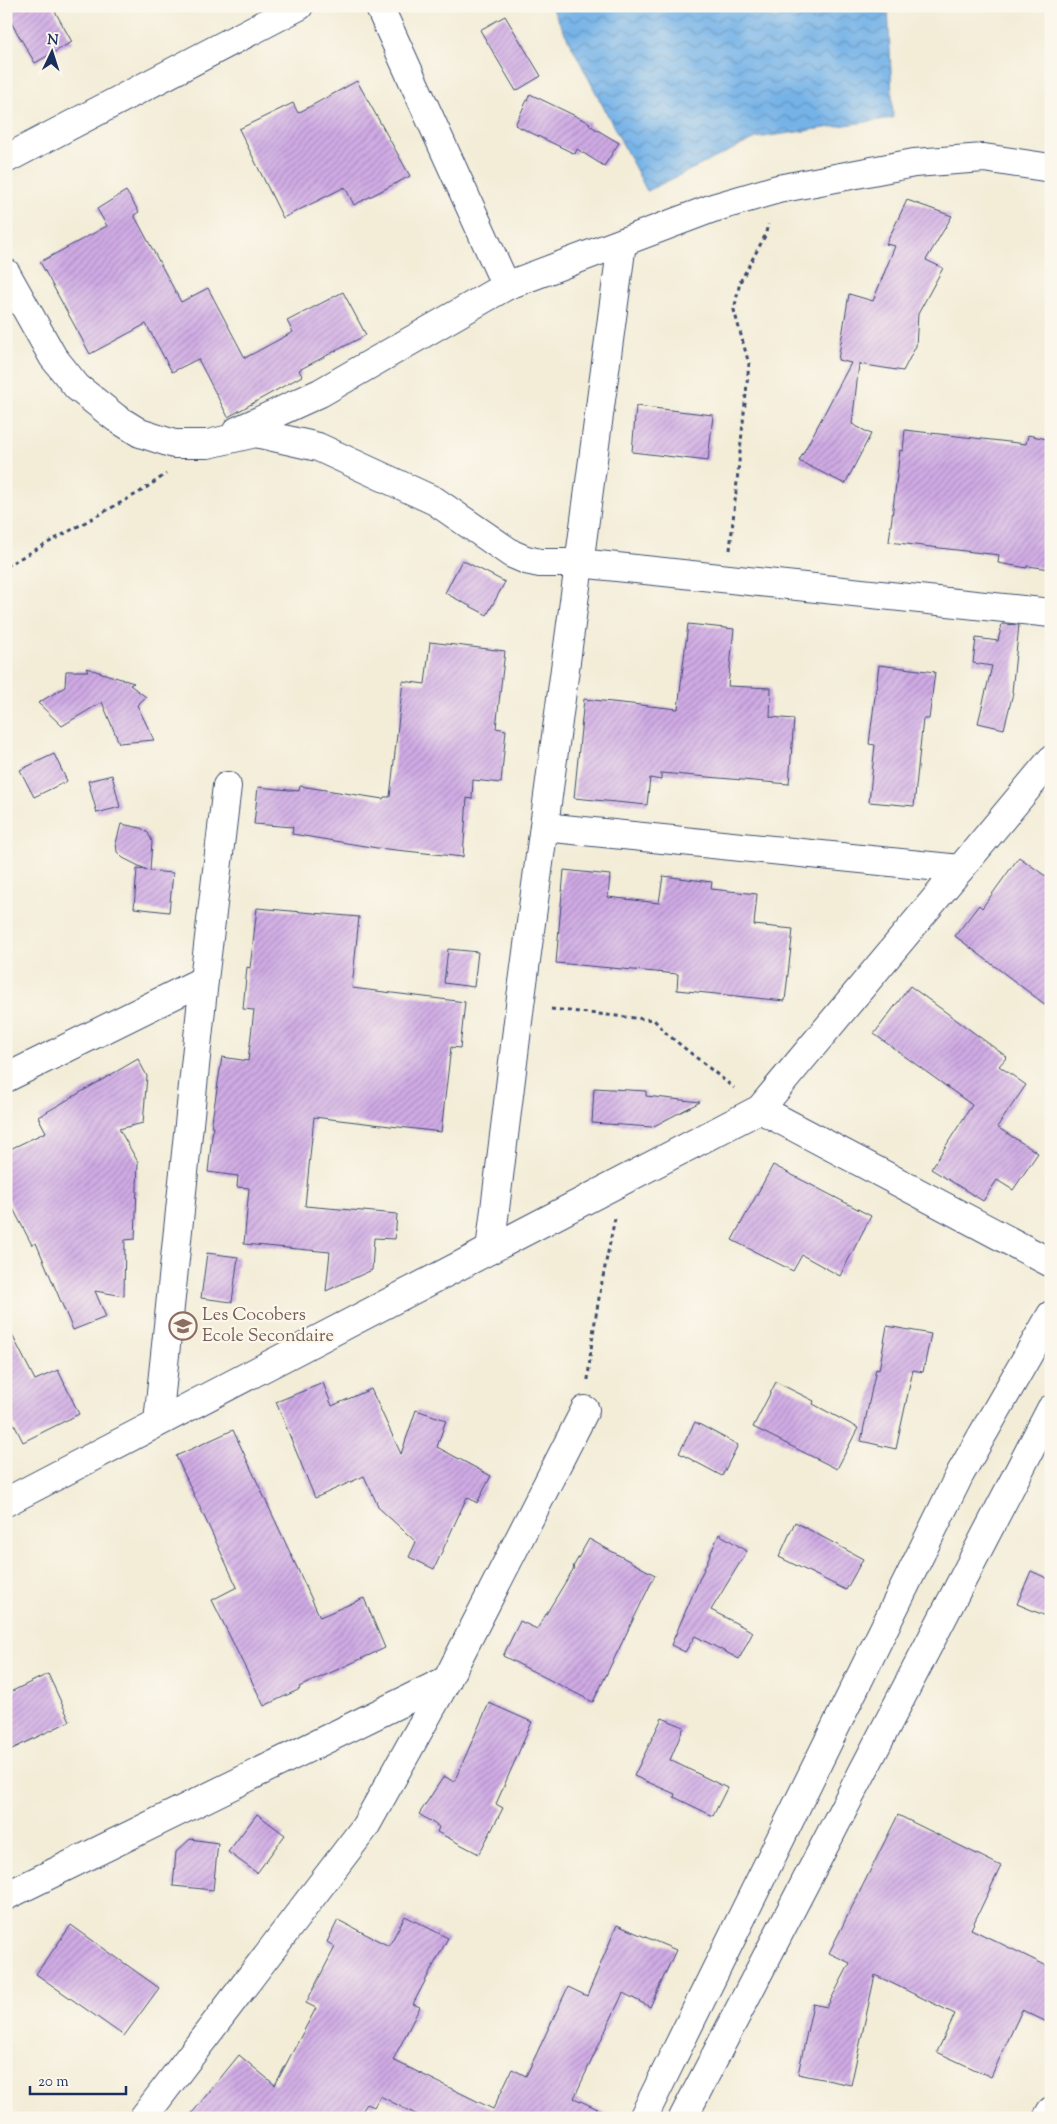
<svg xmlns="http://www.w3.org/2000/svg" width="1057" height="2124" viewBox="0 0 1057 2124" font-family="'Sorts Mill Goudy',serif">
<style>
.water{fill:url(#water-waves);stroke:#4870a2}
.building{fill:url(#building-hatch)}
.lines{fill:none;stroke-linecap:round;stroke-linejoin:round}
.minor-casing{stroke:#3b4c70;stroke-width:30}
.path{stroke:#3b4c70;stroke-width:3;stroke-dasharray:4 4;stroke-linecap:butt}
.minor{stroke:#fff;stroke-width:28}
.labels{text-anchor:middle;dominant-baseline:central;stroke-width:4.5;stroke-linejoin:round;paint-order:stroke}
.education-label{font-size:18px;fill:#785e54;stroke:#fbf7ec;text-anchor:start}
</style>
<defs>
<pattern id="water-waves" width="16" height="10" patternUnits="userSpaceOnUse" patternTransform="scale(1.25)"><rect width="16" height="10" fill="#75b2e7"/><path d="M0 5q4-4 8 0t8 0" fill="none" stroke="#5f91be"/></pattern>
<pattern id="building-hatch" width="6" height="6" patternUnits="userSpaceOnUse" patternTransform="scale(1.25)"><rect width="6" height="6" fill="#d0abe5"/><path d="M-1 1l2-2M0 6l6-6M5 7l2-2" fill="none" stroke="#a88cbd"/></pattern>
</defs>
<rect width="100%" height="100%" fill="#fbf7ec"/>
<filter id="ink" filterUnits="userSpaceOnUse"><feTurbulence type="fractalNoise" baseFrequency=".02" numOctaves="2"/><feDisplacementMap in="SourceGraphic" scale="10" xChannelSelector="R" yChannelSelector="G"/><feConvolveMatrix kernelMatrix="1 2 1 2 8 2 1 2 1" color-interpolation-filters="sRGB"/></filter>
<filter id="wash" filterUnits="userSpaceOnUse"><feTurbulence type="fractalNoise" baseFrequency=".0096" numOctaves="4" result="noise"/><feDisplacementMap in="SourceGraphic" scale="20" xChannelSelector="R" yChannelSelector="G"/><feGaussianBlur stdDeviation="1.12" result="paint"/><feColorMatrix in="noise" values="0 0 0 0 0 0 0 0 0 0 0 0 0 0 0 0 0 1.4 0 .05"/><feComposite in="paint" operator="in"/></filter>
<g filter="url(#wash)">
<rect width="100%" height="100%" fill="#f3edd8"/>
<path class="water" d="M 551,6 L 888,6 L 893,118 L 756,138 L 647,191 Z"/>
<g id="blocks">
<g class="building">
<path d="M 6,6 L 52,6 L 72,42 L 35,63 L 6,14 Z"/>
<path d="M 505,16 L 541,76 L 516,91 L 480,30 Z"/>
<path d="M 357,81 L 410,176 L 354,205 L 345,187 L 283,218 L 239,129 L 293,103 L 298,113 Z"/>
<path d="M 530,94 L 590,123 L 589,125 L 619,143 L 604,166 L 577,149 L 575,154 L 515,125 Z"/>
<path d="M 126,191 L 139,212 L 134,215 L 181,302 L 208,288 L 245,358 L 293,332 L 287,321 L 343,292 L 366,335 L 299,370 L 302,376 L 228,417 L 198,359 L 172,372 L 146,324 L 90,354 L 40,262 L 107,226 L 97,209 Z"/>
<path d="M 907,200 L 952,216 L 926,260 L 943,268 L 918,314 L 916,346 L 903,371 L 859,364 L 852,424 L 871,434 L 845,484 L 799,461 L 851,363 L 838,360 L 849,294 L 873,301 L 895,246 L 886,244 Z"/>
<path d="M 636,406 L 713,415 L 708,461 L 632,452 Z"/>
<path d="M 905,430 L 1026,444 L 1028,435 L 1051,440 L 1051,569 L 1027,566 L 1027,568 L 998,563 L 999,555 L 889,542 L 900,450 L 903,451 Z"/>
<path d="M 462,560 L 505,582 L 487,615 L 445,593 Z"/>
<path d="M 688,624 L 734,629 L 728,686 L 771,688 L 770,717 L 794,719 L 789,784 L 661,773 L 661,780 L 650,778 L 647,805 L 574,798 L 584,699 L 678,709 Z"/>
<path d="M 1002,624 L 1019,625 L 1012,692 L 1013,693 L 1004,729 L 978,723 L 992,666 L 973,663 L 976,638 L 998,641 Z"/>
<path d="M 430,642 L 505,651 L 496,728 L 506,730 L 501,783 L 473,780 L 472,799 L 467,798 L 463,857 L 377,848 L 292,834 L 293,827 L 254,824 L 258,787 L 299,791 L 300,786 L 383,799 L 384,797 L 390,797 L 403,681 L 425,684 Z"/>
<path d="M 879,665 L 935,672 L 929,719 L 923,719 L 914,806 L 869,802 L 875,745 L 869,744 Z"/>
<path d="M 86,668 L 134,683 L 130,685 L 146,697 L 137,705 L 154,740 L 119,743 L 102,702 L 62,726 L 38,703 L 65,687 L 66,671 L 88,671 Z"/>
<path d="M 54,754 L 67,781 L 34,797 L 20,770 Z"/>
<path d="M 112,775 L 120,807 L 97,813 L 88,781 Z"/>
<path d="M 121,824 L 141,828 L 148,833 L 152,841 L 150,871 L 173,873 L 169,912 L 134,908 L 137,869 L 147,870 L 123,858 L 117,852 L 116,843 Z"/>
<path d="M 1019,857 L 1051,880 L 1051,1009 L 955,936 L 979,905 L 982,908 Z"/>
<path d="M 564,870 L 610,875 L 608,897 L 659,903 L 663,876 L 712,882 L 711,889 L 757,894 L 754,925 L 793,929 L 785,1001 L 677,990 L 678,974 L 556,963 Z"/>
<path d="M 257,908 L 359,917 L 352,988 L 465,1002 L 460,1048 L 451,1047 L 441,1132 L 314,1117 L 305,1206 L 397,1214 L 395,1239 L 374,1238 L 372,1270 L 326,1291 L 330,1252 L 244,1244 L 249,1188 L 237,1187 L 238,1176 L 208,1172 L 213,1127 L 211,1127 L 222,1057 L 248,1061 L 254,1010 L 243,1009 L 247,967 L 250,968 Z"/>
<path d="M 448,949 L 478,952 L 474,987 L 444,983 Z"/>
<path d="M 910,986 L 1007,1057 L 999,1066 L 1026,1085 L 997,1127 L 1038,1153 L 1013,1190 L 997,1180 L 983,1201 L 931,1169 L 972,1105 L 874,1034 Z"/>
<path d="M 138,1059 L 147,1076 L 143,1123 L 119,1129 L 138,1162 L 135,1239 L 125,1240 L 124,1296 L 95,1291 L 106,1317 L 73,1330 L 36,1243 L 32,1245 L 6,1195 L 6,1151 L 46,1132 L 38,1117 Z"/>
<path d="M 594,1088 L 646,1091 L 646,1096 L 700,1102 L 652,1127 L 592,1123 Z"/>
<path d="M 773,1165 L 871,1216 L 840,1276 L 802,1255 L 793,1271 L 732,1240 Z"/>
<path d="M 207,1253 L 238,1257 L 232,1302 L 201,1298 Z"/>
<path d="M 6,1323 L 35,1380 L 58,1370 L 79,1414 L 23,1442 L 6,1408 Z"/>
<path d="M 887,1326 L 931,1334 L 923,1372 L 913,1370 L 896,1449 L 861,1441 L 876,1369 L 879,1370 Z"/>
<path d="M 776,1382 L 814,1401 L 813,1404 L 858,1428 L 837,1469 L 753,1427 Z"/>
<path d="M 323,1383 L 332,1406 L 371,1389 L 401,1454 L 416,1410 L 446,1420 L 437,1447 L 491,1476 L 477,1503 L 467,1497 L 434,1569 L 409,1557 L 416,1542 L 379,1508 L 364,1476 L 315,1498 L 276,1402 Z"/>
<path d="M 695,1422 L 738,1445 L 722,1476 L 679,1453 Z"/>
<path d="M 233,1430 L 320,1617 L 364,1598 L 385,1648 L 299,1687 L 300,1689 L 264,1706 L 212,1600 L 237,1587 L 176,1456 Z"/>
<path d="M 795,1522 L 863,1559 L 846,1590 L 779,1557 Z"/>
<path d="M 719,1534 L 747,1551 L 711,1610 L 753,1632 L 739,1659 L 695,1636 L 685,1652 L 671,1645 Z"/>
<path d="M 589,1539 L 655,1575 L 593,1702 L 503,1656 L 520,1621 L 537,1629 L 574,1568 L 573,1567 Z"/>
<path d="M 1031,1571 L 1051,1580 L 1051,1618 L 1017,1604 Z"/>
<path d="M 48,1674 L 70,1721 L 6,1752 L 6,1694 Z"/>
<path d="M 489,1703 L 532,1722 L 496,1804 L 503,1808 L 479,1854 L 437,1832 L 439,1827 L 419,1814 L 444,1776 L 454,1782 Z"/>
<path d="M 662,1718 L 684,1727 L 670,1760 L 727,1788 L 713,1816 L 674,1797 L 675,1794 L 634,1776 Z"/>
<path d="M 257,1814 L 285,1835 L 257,1873 L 228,1852 Z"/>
<path d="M 898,1815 L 1001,1866 L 971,1929 L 1051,1968 L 1051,2024 L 1022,2010 L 991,2077 L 937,2052 L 955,2014 L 875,1975 L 851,2085 L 798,2074 L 813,2004 L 827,2007 L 850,1963 L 829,1953 Z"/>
<path d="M 190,1839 L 218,1843 L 213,1890 L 173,1886 L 176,1852 Z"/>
<path d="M 405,1916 L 448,1938 L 413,2004 L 420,2007 L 393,2060 L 493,2109 L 512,2069 L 526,2076 L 568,1987 L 587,1996 L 617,1925 L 676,1950 L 650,2007 L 623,1993 L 574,2098 L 617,2118 L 423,2118 L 380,2096 L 374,2107 L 367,2104 L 358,2118 L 188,2118 L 239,2055 L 275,2085 L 316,2008 L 306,2003 L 335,1947 L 327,1942 L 338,1920 L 389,1946 Z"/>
<path d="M 71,1925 L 159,1988 L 124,2036 L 36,1974 Z"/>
</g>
</g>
</g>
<g filter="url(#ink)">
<use href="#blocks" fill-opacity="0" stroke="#3b4c70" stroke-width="1"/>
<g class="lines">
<g class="minor-casing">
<g id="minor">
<path d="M 379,6 L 506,286"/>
<path d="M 6,159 L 299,6"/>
<path d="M 6,273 L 53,357 L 77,387 L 116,418 L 140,433 L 174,444 L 208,444 L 256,433 L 318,447 L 435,501 L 512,554 L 526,560 L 540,563 L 579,563 L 1051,613"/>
<path d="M 237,431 L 320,393 L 506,286 L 713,208 L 778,189 L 914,163 L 984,158 L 1051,168"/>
<path d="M 544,827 L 960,869"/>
<path d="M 6,1078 L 204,980"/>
<path d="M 760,1109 L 1051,1263"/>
<path d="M 490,1250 L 520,1005 L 622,243"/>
<path d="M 158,1422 L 204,980 L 227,786"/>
<path d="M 6,1502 L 760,1109 L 1051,760"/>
<path d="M 6,1896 L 447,1680"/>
<path d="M 143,2118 L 365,1827 L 447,1680 L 585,1410"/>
<path d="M 643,2118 L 960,1474 L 1051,1315"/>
<path d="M 683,2118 L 1051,1409"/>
<path d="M 1047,2118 L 1051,2111"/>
</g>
</g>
<g class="path">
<path d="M 730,550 L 749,364 L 734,310 L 740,282 L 765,236 L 768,224"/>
<path d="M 6,566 L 140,492 L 166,474"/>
<path d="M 551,1009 L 654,1020 L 667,1034 L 734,1088"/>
<path d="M 588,1380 C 592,1325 604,1272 615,1218"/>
</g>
<use href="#minor" class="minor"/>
</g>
</g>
<defs>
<g id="school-ring" transform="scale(1.4375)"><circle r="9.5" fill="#fbf7ec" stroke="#8d6e63" stroke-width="1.5"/><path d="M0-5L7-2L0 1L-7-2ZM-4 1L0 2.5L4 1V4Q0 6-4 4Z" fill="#8d6e63"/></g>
</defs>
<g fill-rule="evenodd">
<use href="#school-ring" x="183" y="1326"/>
</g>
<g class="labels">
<g class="education-label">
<text x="202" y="1316">Les Cocobers<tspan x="202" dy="21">Ecole Secondaire</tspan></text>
</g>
</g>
<rect width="1057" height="2124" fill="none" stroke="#fbf7ec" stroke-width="25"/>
<g transform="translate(52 52) rotate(4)" stroke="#fbf7ec" stroke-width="4" paint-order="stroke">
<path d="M0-4L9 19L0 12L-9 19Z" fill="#1b2f5e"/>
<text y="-8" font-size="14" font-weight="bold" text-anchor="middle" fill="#1b2f5e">N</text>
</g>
<path d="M30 2086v8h96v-8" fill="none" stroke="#1b2f5e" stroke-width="2.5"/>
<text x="38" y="2086" font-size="15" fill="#1b2f5e" stroke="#fbf7ec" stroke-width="4" paint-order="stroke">20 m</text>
</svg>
